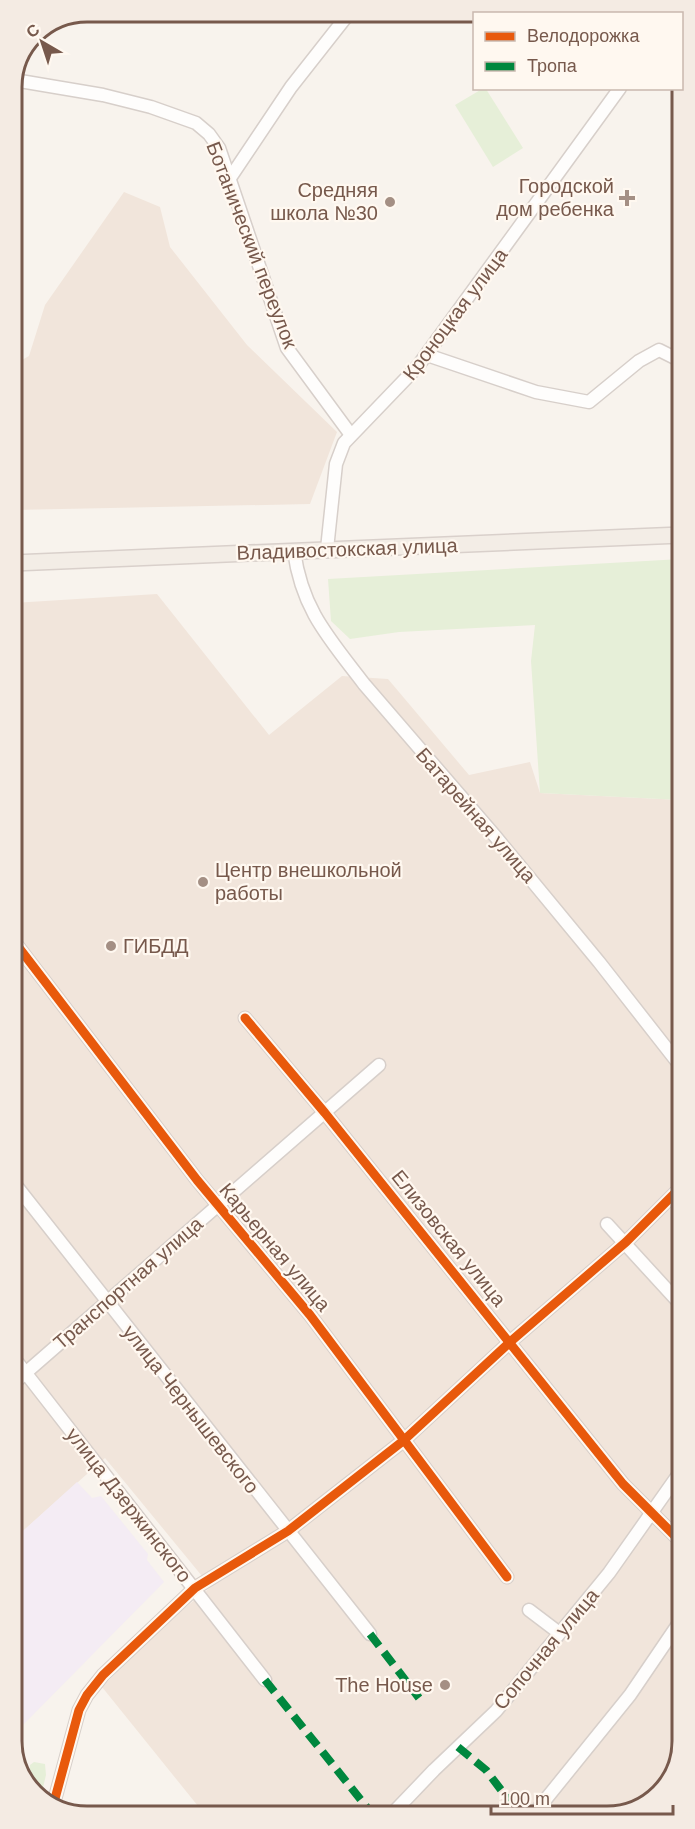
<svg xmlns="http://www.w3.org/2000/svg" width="695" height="1829" viewBox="0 0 695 1829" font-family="Arial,sans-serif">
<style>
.residential{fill:#f1e5db}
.education{fill:#f4ecf4}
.green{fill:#e6efd8}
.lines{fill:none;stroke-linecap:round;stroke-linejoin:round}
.minor-casing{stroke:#d7cfca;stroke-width:15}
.major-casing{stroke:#d9d0cb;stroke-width:18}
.minor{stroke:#fefdfc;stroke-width:12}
.major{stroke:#f3ede6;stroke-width:15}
.quiet{stroke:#00873e;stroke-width:8;stroke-dasharray:15 8;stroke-linecap:butt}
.cycleway-casing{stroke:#fff8f0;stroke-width:13}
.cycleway{stroke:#e8590c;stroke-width:9}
.poi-dot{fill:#a48f84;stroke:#fff8f0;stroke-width:2}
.labels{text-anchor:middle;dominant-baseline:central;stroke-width:4.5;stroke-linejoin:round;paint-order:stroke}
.poi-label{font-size:20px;fill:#77594c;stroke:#fff8f0;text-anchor:end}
.street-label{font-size:20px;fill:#77594c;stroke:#fff8f0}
.rim{fill:none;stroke:#77594c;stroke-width:3}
</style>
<rect width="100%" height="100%" fill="#f8f3ed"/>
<g class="residential">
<path d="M 124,192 L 160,207 L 170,247 L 247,345 L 337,432 L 310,504 L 13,510 L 13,365 L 29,356 L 45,305 Z"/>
<path d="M 157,594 L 269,735 L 342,676 L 388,679 L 469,775 L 530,762 L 540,793 L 681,800 L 683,1742 L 668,1787 L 627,1814 L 206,1816 L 102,1687 L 172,1618 L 211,1587 L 105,1458 L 14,1539 L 13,603 Z"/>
</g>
<path class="education" d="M 77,1482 L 92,1498 L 101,1496 L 148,1554 L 147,1560 L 164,1582 L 19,1729 L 15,1726 L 14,1539 Z"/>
<g class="green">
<path d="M 482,89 L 486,89 L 523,148 L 493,167 L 455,105 Z"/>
<path d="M 681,559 L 681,800 L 540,793 L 531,661 L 535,625 L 399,632 L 350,639 L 331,621 L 328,579 Z"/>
<path d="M 34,1762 L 45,1764 L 46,1775 L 40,1800 L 25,1775 L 30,1769 L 30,1765 Z"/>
</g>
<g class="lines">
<g class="minor-casing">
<g id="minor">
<path d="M 14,80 L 103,95 L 151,107 L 196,123 L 209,134 L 219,148 L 287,348 L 351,435"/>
<path d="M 228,181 L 291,87 L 350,12"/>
<path d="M 427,355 L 536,392 L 589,402 L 639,361 L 659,350 L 681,361"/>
<path d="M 327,549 L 336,464 L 344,443 L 418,366 L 620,88"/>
<path d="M 294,551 C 302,610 329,638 364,684 L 495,836 L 599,962 L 682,1068"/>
<path d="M 13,940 L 197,1180 L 310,1315 L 507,1577"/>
<path d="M 245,1018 L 325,1113 L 623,1484 L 683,1544"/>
<path d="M 14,1183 L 370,1634"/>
<path d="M 607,1224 L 682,1306"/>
<path d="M 14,1358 L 265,1680"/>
<path d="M 14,1383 L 379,1065"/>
<path d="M 529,1610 L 558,1632"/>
<path d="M 53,1806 L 79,1710 L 87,1695 L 103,1675 L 195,1588 L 288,1531 L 403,1441 L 510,1342 L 626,1242 L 682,1186"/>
<path d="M 391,1815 L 434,1770 L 496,1711 L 609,1573 L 683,1468"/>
<path d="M 533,1815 L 630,1695 L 683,1617"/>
</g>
</g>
<g class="major-casing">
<path id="major" d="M 13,563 L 681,535"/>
</g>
<use href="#minor" class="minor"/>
<use href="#major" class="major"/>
<g class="quiet">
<path d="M 370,1634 L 419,1698"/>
<path d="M 265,1680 L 373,1815"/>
<path d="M 458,1747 L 486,1770 L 520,1815"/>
</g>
<g class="cycleway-casing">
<g id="cycleway">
<path d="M 13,940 L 197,1180 L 310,1315 L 507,1577"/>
<path d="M 245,1018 L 325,1113 L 623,1484 L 683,1544"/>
<path d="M 53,1806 L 79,1710 L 87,1695 L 103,1675 L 195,1588 L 288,1531 L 403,1441 L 510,1342 L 626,1242 L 682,1186"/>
</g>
</g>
<use href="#cycleway" class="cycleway"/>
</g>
<g class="poi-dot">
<path d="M624 189h6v6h6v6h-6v6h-6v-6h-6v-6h6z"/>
<circle cx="390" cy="202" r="6"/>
<circle cx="203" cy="882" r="6"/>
<circle cx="111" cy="946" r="6"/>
<circle cx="445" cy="1685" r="6"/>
</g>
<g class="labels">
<g class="poi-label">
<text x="614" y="186">Городской<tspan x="614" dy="23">дом ребенка</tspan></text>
<text x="378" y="190">Средняя<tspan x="378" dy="23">школа №30</tspan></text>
<text x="215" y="870" text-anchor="start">Центр внешкольной<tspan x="215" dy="23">работы</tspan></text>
<text x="123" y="946" text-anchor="start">ГИБДД</text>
<text x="433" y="1685">The House</text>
</g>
<g class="street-label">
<text transform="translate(252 245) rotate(69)">Ботанический переулок</text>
<text transform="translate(455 314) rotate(-53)">Кроноцкая улица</text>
<text transform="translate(347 549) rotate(-2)">Владивостокская улица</text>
<text transform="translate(476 815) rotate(49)">Батарейная улица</text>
<text transform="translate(449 1238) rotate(51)">Елизовская улица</text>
<text transform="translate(275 1247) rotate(50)">Карьерная улица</text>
<text transform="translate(128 1283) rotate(-41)">Транспортная улица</text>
<text transform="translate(191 1409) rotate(52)">улица Чернышевского</text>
<text transform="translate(129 1505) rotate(52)">улица Дзержинского</text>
<text transform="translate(546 1649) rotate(-50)">Сопочная улица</text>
</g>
</g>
<path d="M0 0H695V1829H0ZM87 22H607A65 65 0 0 1 672 87V1741A65 65 0 0 1 607 1806H87A65 65 0 0 1 22 1741V87A65 65 0 0 1 87 22Z" fill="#f4ebe3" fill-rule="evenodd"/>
<path class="rim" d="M87 22H607A65 65 0 0 1 672 87V1741A65 65 0 0 1 607 1806H87A65 65 0 0 1 22 1741V87A65 65 0 0 1 87 22Z"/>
<rect x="473" y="12" width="210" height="78" fill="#fff8f0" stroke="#c9b8ae" stroke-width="1.5"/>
<rect x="485" y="32" width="30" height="9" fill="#e8590c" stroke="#c9b8ae" stroke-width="1.5"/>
<text x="527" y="42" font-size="18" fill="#77594c">Велодорожка</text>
<rect x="485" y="62" width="30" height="9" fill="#00873e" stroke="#c9b8ae" stroke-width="1.5"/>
<text x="527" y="72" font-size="18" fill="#77594c">Тропа</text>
<g transform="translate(42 42) rotate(321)" stroke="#fff8f0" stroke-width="4.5" paint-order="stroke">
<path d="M0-4.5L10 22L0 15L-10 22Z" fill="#77594c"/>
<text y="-9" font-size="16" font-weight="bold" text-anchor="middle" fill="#77594c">С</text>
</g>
<path d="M491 1805v9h182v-9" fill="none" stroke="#77594c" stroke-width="3"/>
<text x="500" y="1805" font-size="18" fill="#77594c" stroke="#fff8f0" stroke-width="4.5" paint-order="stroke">100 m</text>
</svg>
